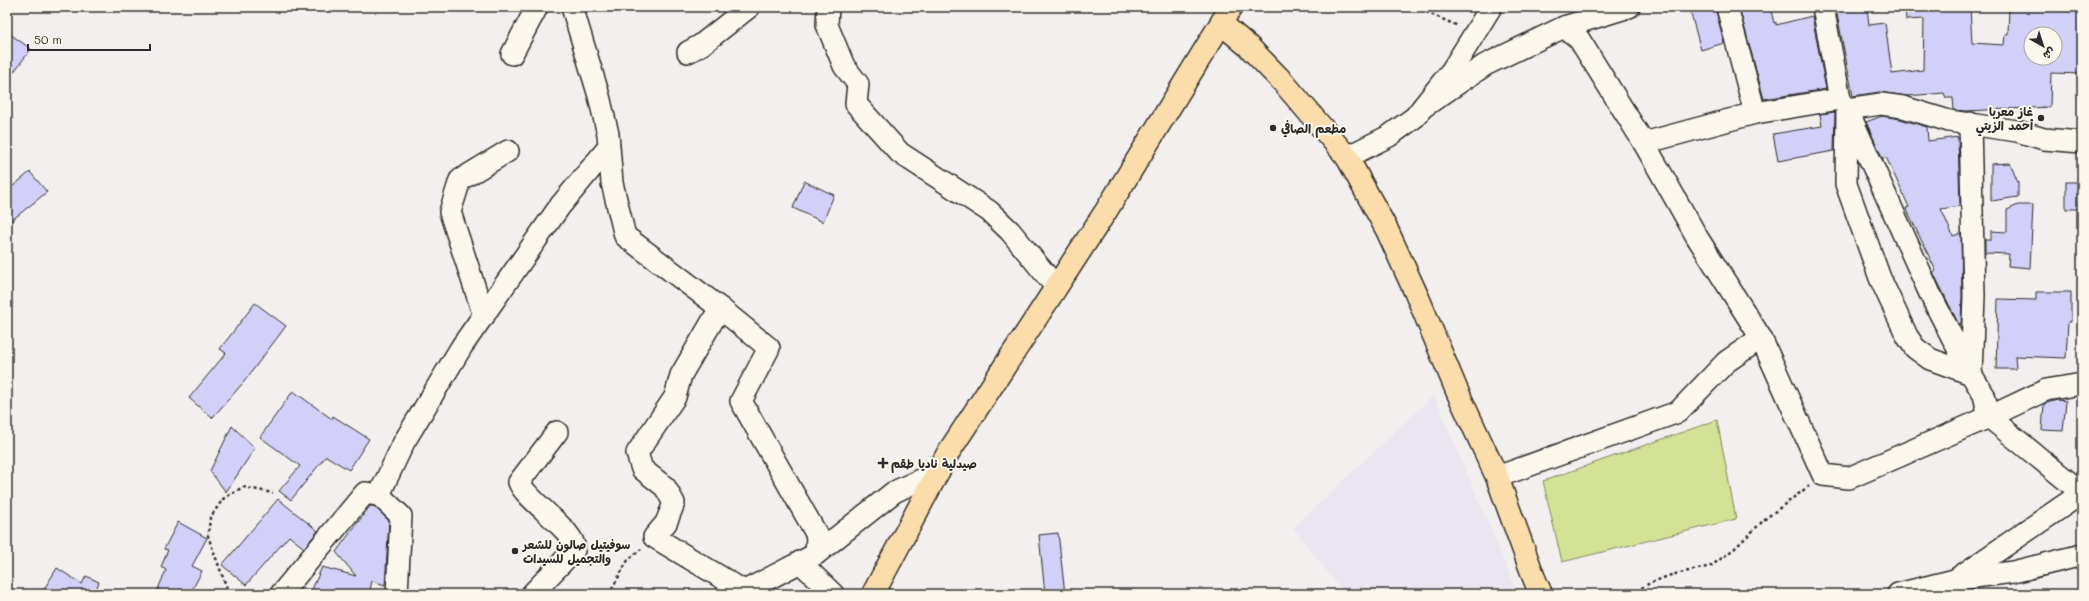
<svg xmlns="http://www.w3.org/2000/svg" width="2089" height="601" viewBox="0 0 2089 601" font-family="Mali,'Playpen Sans Arabic',sans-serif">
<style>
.built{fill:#e9e6f1}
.green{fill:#d4e296;stroke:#808660}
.building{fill:#d2d0f8;stroke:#2b2b2b;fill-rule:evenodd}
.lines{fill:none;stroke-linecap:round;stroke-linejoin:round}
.minor-casing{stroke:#2b2b2b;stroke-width:24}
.major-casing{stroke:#2b2b2b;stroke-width:25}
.path{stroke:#2b2b2b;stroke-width:2.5;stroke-dasharray:3 3;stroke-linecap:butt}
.minor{stroke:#fbf7ec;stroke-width:21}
.major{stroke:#fbddab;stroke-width:22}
.poi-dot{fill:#2b2b2b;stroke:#fbf7ec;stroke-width:1.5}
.labels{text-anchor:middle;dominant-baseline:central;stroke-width:4;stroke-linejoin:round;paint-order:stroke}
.poi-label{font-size:12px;font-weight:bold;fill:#2b2b2b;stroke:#fbf7ec;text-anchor:start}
</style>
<rect width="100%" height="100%" fill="#f3efee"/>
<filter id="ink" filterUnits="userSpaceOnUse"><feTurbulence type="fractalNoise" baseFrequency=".025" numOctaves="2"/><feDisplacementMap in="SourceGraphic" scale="8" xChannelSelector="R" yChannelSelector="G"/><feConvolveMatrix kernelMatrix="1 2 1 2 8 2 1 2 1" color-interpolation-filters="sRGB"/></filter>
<g filter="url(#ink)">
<path class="built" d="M 1434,395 L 1518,594 L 1345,594 L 1293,528 Z"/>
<path class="green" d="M 1717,420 L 1736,519 L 1562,562 L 1543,481 Z"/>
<g class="building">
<path d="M 1689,7 L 1715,7 L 1724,43 L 1701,50 Z"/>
<path d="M 1739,7 L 1770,7 L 1774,23 L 1776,22 L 1776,25 L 1812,16 L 1826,89 L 1764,99 Z"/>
<path d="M 1854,7 L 1867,7 L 1869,25 L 1885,23 L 1892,74 L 1923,70 L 1924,19 L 1906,20 L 1905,7 L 1970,7 L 1972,43 L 2004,45 L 2005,34 L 2008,34 L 2009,7 L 2060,7 L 2060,11 L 2082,12 L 2082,74 L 2051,73 L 2050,107 L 1966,111 L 1954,110 L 1953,98 L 1946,98 L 1944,93 L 1907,96 L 1879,92 L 1853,96 L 1836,9 ZM 2031,34 L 2055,34 L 2055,58 L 2031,58 Z"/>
<path d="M 7,32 L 31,49 L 7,81 Z"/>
<path d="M 1835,112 L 1834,151 L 1778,161 L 1773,134 L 1822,126 L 1820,114 Z"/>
<path d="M 1882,116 L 1900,119 L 1927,127 L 1928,141 L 1958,137 L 1960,206 L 1941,209 L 1953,236 L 1961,233 L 1962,296 L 1961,324 L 1959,325 L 1933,272 L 1936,271 L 1906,208 L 1909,207 L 1886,157 L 1883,159 L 1866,122 Z"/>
<path d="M 2010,163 L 2018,183 L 2018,197 L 1991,201 L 1991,164 Z"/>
<path d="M 30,172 L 47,192 L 7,224 L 7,191 Z"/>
<path d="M 804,181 L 834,195 L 823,222 L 793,208 Z"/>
<rect x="2066" y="182" width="16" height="27"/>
<path d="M 2018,205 L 2033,205 L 2030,268 L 2008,266 L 2009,254 L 1985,253 L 1985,240 L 1991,240 L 1991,231 L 2007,232 L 2007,210 Z"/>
<path d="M 2036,292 L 2071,292 L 2071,322 L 2068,322 L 2066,358 L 2015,356 L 2016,369 L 1996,369 L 1998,299 L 2036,300 Z"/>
<path d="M 255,303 L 286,326 L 243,383 L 212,418 L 189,398 L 226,353 L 220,349 Z"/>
<path d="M 293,391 L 332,419 L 333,416 L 369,439 L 349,470 L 326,456 L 291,500 L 279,491 L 300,466 L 260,437 Z"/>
<path d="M 2057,400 L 2066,401 L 2063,431 L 2042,430 L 2044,404 Z"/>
<path d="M 232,426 L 255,448 L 226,492 L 210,471 Z"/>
<path d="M 278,499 L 318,531 L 304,548 L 289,536 L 246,585 L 222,565 Z"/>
<path d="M 370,506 L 374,506 L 389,521 L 385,585 L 372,581 L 369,594 L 310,594 L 322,567 L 356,576 L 336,552 Z"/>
<path d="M 178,522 L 207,538 L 192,566 L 202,571 L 190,594 L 156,594 L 166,570 L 161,567 L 168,550 L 164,549 Z"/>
<path d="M 1058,533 L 1065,594 L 1045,594 L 1039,535 Z"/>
<path d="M 57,568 L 82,584 L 86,576 L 99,582 L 95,592 L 99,594 L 41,594 Z"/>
</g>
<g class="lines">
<g class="minor-casing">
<g id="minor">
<path d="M 572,7 L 599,96 L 608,134 L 612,183 L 625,236 L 720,308 L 769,348 L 741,401 L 817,535 L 816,554"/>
<path d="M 828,7 L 827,25 L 844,66 L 858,84 L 856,104 L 900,153 L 989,211 L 1010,231 L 1056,287"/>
<path d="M 1727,7 L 1755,113"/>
<path d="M 1564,27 L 1629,7"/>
<path d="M 688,52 L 701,45 L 749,7"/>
<path d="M 512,54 L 537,7"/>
<path d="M 1423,107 L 1485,65 L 1564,27 L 1579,39 L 1644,143 L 1697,237 L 1761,338 L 1823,475 L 1849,478 L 1989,417 L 2046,390 L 2082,384"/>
<path d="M 1849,113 L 1931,296 L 1971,374 L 1974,296 L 1970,123"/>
<path d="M 2082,142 L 2044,139 L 2017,131 L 1949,121 L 1903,107 L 1881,104 L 1847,109 L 1846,184 L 1880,278 L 1907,336 L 1915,348 L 1930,359 L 1971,374 L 1984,395 L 1989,417 L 2082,493"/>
<path d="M 1644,143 L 1755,113 L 1840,99 L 1823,7"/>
<path d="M 1347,157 L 1389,136 L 1415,117 L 1452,70 L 1491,7"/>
<path d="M 720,308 L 681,375 L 675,397 L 637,453 L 642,469 L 665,487 L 674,503 L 666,523 L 654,537 L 744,591"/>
<path d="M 484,316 L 450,212 L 460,180 L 508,151"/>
<path d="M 1497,477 L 1678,412 L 1726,362 L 1761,338"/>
<path d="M 800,562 L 833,594"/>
<path d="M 1959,579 L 2013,572 L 2082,555"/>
<path d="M 281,594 L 365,493 L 379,495"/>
<path d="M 397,594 L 401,516 L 379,495 L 404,442 L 462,346 L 560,206 L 608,148"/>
<path d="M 532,594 L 574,550 C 579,533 526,501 519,482 L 557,432"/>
<path d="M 739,594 L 816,554 L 894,492 L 939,471"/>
<path d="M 1898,594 L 1955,580 L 2082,493"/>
</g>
</g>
<g class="major-casing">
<g id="major">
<path d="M 1222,24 L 1249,47 L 1283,82 L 1347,157 L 1387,230 L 1419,300 L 1457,391 L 1497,477 L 1534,578 L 1541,594"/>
<path d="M 873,594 L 948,453 L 1106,211 L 1231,7"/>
</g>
</g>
<g class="path">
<path d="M 1415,7 L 1458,26"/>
<path d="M 229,594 L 208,536 L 210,518 L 223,499 L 243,487 L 273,493"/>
<path d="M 609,594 L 628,560 L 641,549"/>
<path d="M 1631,594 L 1650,583 L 1671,575 L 1711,566 L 1734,549 L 1765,519 L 1809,486"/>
</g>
<use href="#minor" class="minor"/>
<use href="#major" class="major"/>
</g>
</g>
<g class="poi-dot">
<circle cx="2041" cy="118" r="4"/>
<circle cx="1273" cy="128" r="4"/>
<path d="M881 457h4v4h4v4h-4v4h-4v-4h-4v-4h4z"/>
<circle cx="515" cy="551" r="4"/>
</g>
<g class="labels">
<g class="poi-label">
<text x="2033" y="111" text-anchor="end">غاز معربا<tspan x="2033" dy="14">أحمد الزيتي</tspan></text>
<text x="1281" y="128">مطعم الصافي</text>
<text x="891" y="463">صيدلية ناديا طقم</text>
<text x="523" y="544">سوفيتيل صالون للشعر<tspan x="523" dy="14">والتجميل للسيدات</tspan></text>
</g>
</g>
<rect width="2089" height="601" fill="none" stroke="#fbf7ec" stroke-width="24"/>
<rect x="12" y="12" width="2065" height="577" fill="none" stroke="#2b2b2b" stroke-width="1.5" filter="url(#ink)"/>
<g transform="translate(2043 46) rotate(141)"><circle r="19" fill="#fbf7ec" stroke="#a8a59f"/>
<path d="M0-3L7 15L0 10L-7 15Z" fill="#2b2b2b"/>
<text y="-6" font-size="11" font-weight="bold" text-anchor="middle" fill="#2b2b2b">ش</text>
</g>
<path d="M28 44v6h122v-6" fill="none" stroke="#2b2b2b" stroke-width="2"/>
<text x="34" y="44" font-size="12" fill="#2b2b2b" stroke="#fbf7ec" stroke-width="3" paint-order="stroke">50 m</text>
</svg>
